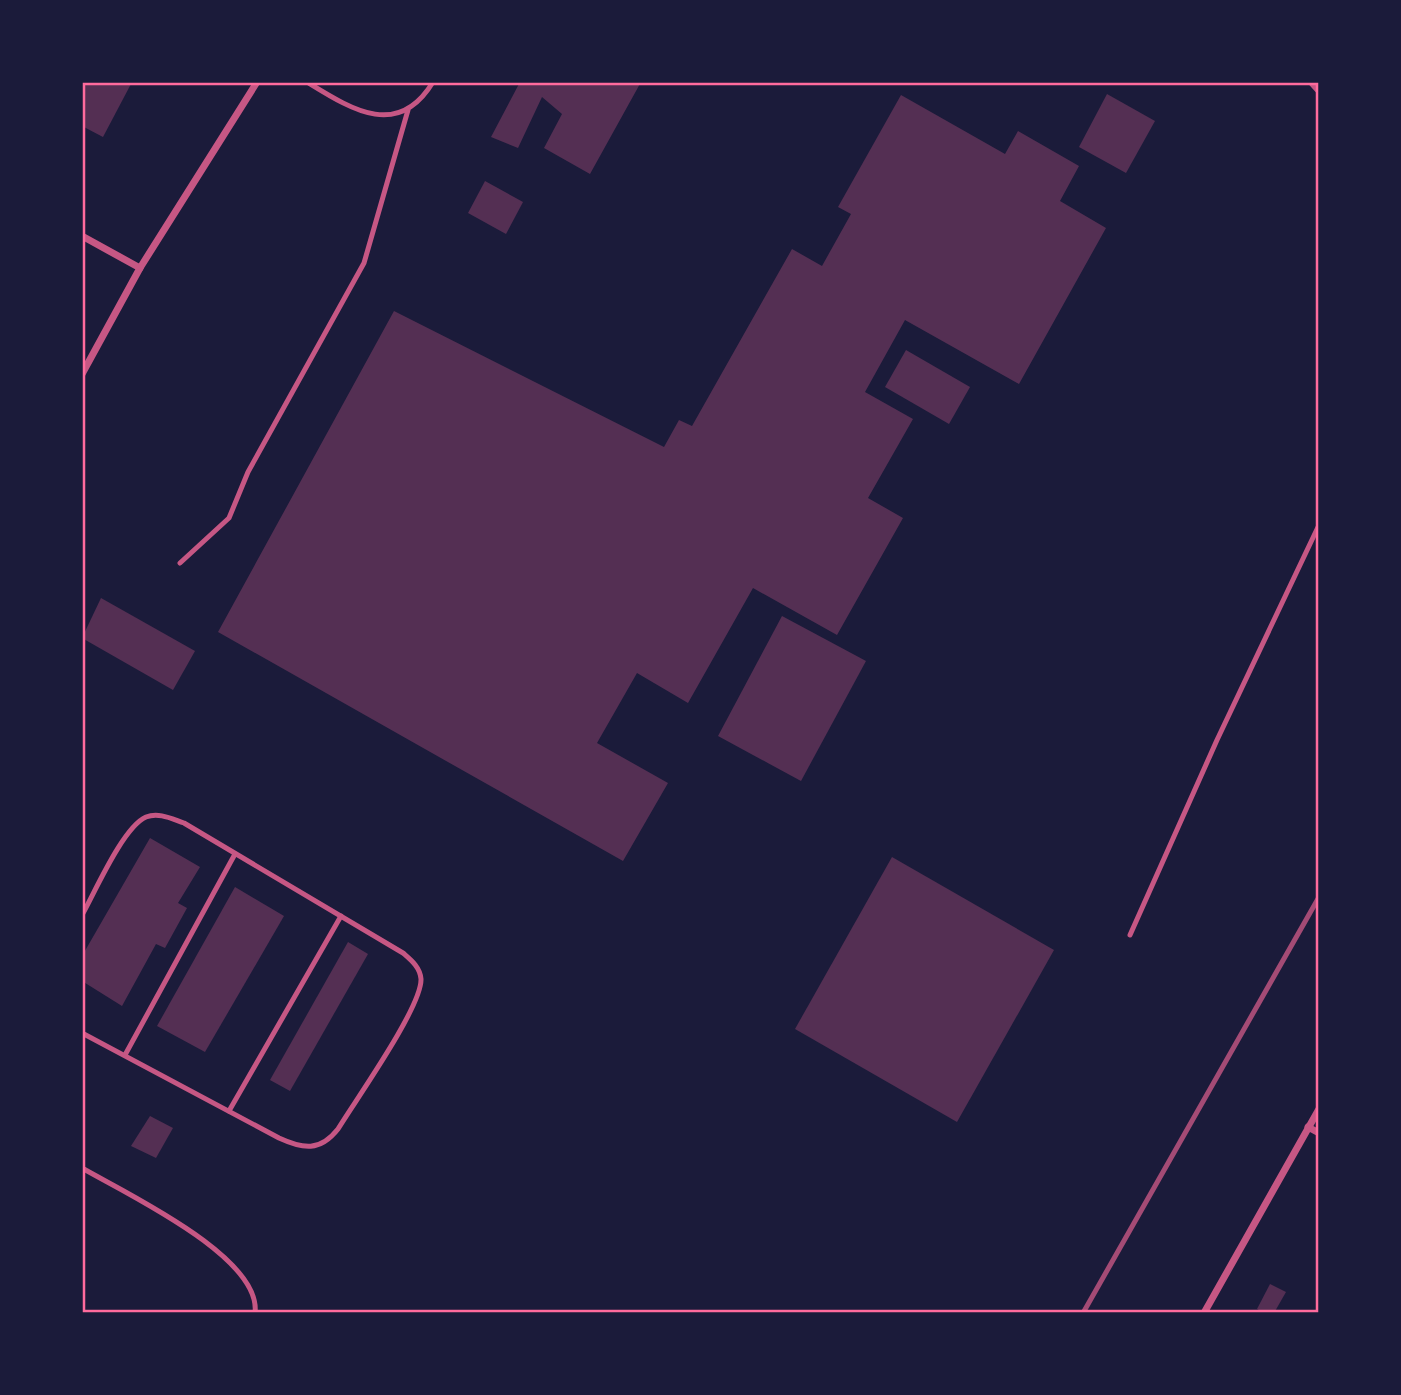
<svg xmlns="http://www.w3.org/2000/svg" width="1401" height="1395" viewBox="0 0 1401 1395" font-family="'Sofia Sans Condensed',sans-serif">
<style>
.building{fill:#542f53}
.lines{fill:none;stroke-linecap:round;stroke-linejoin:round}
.service{stroke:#c65784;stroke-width:5}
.minor{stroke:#c65784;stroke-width:7}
.rail{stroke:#a44b75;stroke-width:5}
.neatline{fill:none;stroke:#ff6b9d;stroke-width:2.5}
</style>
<rect width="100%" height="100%" fill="#1b1b3a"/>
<g class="building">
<path d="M 82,82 L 132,82 L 103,137 L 82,126 Z"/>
<path d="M 520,82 L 641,82 L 590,174 L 544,148 L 562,114 L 542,97 L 518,148 L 491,137 Z"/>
<path d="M 1107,94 L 1155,121 L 1126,173 L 1079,147 Z"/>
<path d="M 901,95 L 1005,154 L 1018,131 L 1079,166 L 1060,201 L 1106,228 L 1019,384 L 905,320 L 865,392 L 913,419 L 868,498 L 903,518 L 837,635 L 753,588 L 688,703 L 637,673 L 597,743 L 668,783 L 623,861 L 218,632 L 394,311 L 664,447 L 679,420 L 692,426 L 792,249 L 822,266 L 851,214 L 838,207 Z"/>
<path d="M 485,181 L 523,202 L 506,234 L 468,213 Z"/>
<path d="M 906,350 L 970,387 L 949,424 L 885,387 Z"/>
<path d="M 101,598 L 195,651 L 173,690 L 82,638 Z"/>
<path d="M 782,616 L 866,661 L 801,781 L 718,736 Z"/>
<path d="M 150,838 L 200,867 L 178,903 L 187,908 L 165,948 L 156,944 L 122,1006 L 82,981 L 82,956 Z"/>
<path d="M 892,857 L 1054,950 L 957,1122 L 795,1029 Z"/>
<path d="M 235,887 L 284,916 L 205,1052 L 157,1026 Z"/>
<path d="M 348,942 L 368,954 L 290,1091 L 270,1080 Z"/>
<path d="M 150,1116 L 173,1128 L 156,1158 L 131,1146 Z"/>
<path d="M 1270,1284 L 1286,1292 L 1274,1313 L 1264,1313 L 1257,1309 Z"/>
</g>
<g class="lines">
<g class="service">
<path d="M 307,82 C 351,109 398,140 433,82"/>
<path d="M 1310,82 L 1319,92"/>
<path d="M 180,563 L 229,518 L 248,472 L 364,263 L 408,110"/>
<path d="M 82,915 C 95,892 123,827 146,817 C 159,812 172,819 184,823 L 403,953 C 411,960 420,967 421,979 C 422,1007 355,1101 338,1129 C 320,1152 303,1149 279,1138 L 82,1033"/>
<path d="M 1130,935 L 1217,740 L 1319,525"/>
<path d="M 125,1055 L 235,854"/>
<path d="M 229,1111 L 341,916"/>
<path d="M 82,1168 C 125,1193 262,1257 255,1313"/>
</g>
<g class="minor">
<path d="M 82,236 L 140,268"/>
<path d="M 82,374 L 140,268 L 257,82"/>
<path d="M 1308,1127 L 1319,1133"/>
<path d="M 1204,1313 L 1319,1109"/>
</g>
<path class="rail" d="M 1083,1313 L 1319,897"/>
</g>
<rect width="1401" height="1395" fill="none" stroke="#1b1b3a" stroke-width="168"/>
<rect x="84" y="84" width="1233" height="1227" class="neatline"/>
</svg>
